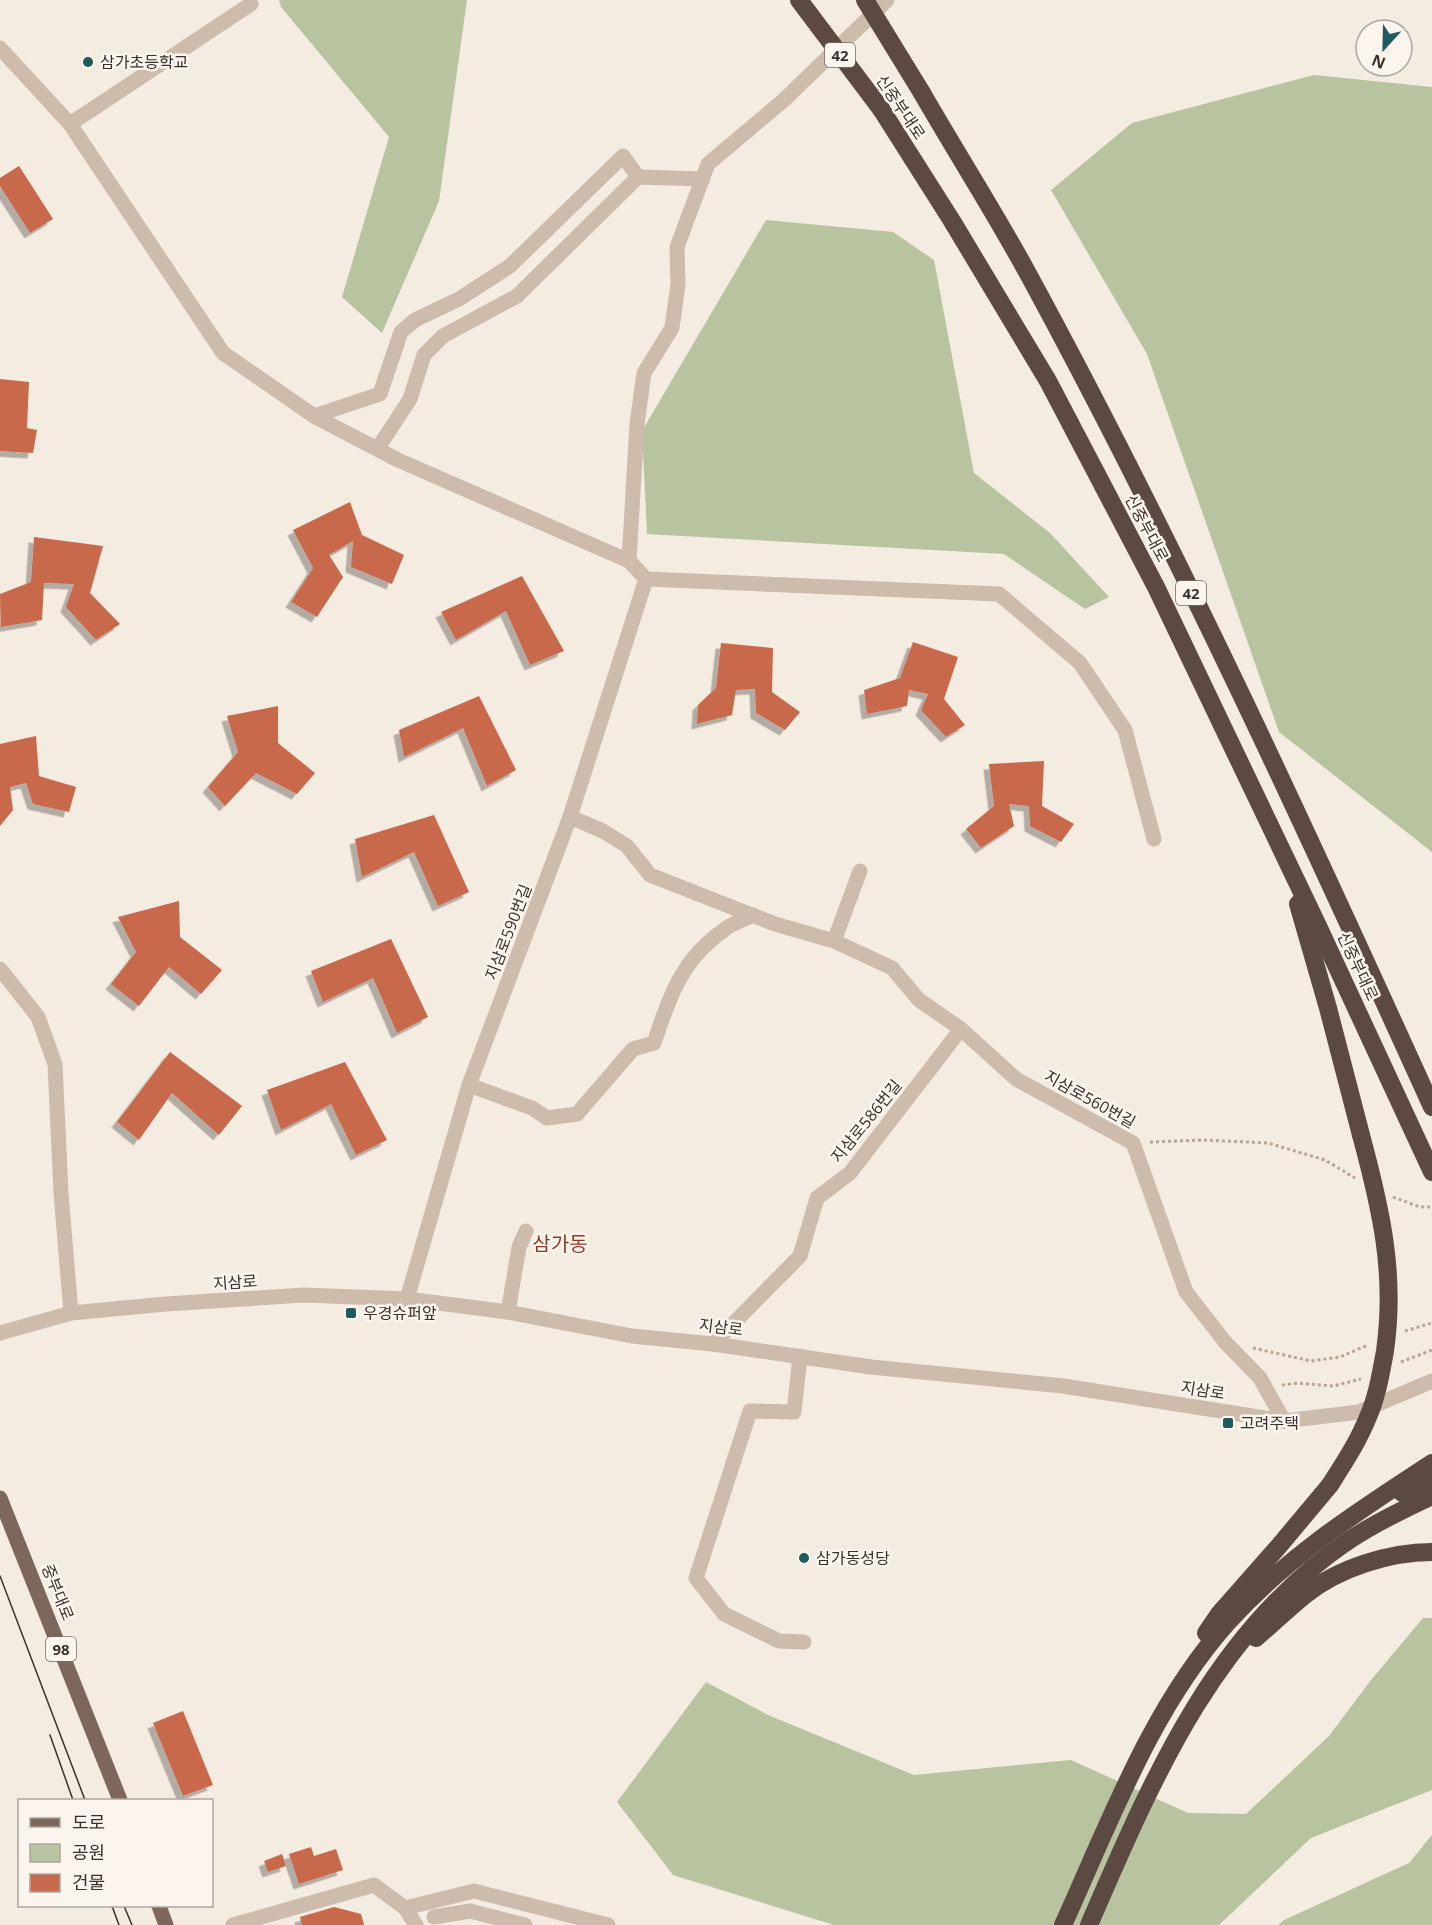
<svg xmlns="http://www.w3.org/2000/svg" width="1432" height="1925" viewBox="0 0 1432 1925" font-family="'Open Sans','Noto Sans KR',sans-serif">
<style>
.green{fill:#b8c4a0}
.building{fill:#c8694b;filter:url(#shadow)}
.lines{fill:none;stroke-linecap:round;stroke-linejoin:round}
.path{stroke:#b9a596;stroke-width:3;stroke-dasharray:3 3;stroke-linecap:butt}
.minor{stroke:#cdbbac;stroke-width:15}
.major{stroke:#7d675c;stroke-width:15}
.highway{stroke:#5c4a42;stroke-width:18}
.tram{stroke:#3b302b;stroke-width:1.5}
.highway-bridge{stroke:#5c4a42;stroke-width:18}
.poi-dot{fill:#1f5a5e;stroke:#fbf5ee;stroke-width:2}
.labels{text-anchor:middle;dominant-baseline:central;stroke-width:5;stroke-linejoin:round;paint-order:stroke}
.shield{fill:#fbf5ee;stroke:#756b66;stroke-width:1.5}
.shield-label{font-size:15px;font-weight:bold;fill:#3b302b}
.poi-label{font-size:16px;fill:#3b302b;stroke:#fbf5ee;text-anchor:start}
.street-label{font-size:16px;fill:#3b302b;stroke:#fbf5ee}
.quarter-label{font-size:20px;fill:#8c3b22;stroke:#fbf5ee}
</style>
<defs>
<filter id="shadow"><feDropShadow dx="-5.5" dy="5.5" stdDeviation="0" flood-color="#0004"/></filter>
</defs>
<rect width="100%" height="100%" fill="#f4ebe1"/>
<g class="green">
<path d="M 279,0 L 467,0 L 439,201 L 382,333 L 342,297 L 389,137 L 281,7 Z"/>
<path d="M 1314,75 L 1432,87 L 1432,852 L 1279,732 L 1147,354 L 1051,190 L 1132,123 Z"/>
<path d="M 766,220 L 893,232 L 934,260 L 974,473 L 1050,533 L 1109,597 L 1085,609 L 1004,554 L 647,534 L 642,431 Z"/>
<path d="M 1423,1618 L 1432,1618 L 1432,1790 L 1311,1838 L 1219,1925 L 834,1925 L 673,1875 L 617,1802 L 706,1682 L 768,1715 L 914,1775 L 1071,1760 L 1188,1813 L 1246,1814 L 1329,1736 L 1371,1680 Z"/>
<path d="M 1432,1835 L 1432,1925 L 1278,1925 L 1284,1920 L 1409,1863 Z"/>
</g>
<g class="building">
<path d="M 19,166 L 53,219 L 30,233 L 0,186 L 0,178 Z"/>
<path d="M 0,379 L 29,382 L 27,428 L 37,430 L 33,453 L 0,451 Z"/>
<path d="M 350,502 L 362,535 L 404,555 L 392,584 L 351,567 L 353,541 L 329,555 L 343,577 L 317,617 L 291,602 L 313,568 L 293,530 Z"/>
<path d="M 34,537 L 103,546 L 90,593 L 120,624 L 96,640 L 66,607 L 74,584 L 44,583 L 42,620 L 1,627 L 0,594 L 31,582 Z"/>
<path d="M 522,576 L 564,651 L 530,665 L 506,611 L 456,640 L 441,612 Z"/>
<path d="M 913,642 L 958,657 L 944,699 L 965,725 L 946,737 L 921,710 L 928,694 L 909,690 L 907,706 L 867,714 L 864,690 L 900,678 Z"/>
<path d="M 721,643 L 773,648 L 772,692 L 800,712 L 785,730 L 756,713 L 755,689 L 736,690 L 732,715 L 697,724 L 698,705 L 716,688 Z"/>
<path d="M 479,696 L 516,770 L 487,786 L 463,728 L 404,757 L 399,730 Z"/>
<path d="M 278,706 L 278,743 L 315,773 L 297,794 L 256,773 L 225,806 L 208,787 L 238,752 L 227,716 Z"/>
<path d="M 36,736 L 39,776 L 76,787 L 69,812 L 33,804 L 26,783 L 10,787 L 13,810 L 0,826 L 0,744 Z"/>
<path d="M 1044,761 L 1042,806 L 1074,824 L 1061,842 L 1030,826 L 1029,806 L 1009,804 L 1014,826 L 981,848 L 966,829 L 994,806 L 989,764 Z"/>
<path d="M 434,815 L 469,892 L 438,906 L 414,852 L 362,877 L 355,839 Z"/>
<path d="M 179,901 L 180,937 L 222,970 L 201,994 L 169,967 L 139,1006 L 111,984 L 136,952 L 118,917 Z"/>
<path d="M 391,939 L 428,1017 L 397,1033 L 373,978 L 323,1002 L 311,971 Z"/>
<path d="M 170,1052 L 242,1106 L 219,1135 L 172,1093 L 139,1140 L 117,1122 Z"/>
<path d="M 345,1062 L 387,1140 L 356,1155 L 331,1104 L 281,1130 L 267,1090 Z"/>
<path d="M 183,1711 L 213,1785 L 183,1796 L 153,1723 Z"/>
<path d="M 311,1847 L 314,1856 L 336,1849 L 343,1870 L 299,1884 L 289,1854 Z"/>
<path d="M 282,1854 L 286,1866 L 268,1872 L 264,1861 Z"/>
<path d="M 334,1907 L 361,1914 L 364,1925 L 302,1925 L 300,1917 Z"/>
</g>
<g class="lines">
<g class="path">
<path d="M 1150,1142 L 1203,1140 L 1268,1143 L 1325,1160 L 1355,1178"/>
<path d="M 1393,1197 L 1420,1207 L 1432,1207"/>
<path d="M 1405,1331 L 1432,1323"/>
<path d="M 1253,1348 L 1311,1361 L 1340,1357 L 1368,1345"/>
<path d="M 1401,1362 L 1432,1350"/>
<path d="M 1282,1385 L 1298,1383 L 1334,1386 L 1361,1379"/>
</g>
<g class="minor">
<path d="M 0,48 L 70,124 L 251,4"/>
<path d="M 70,124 L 223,353 L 314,416 L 398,460 L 629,561 L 646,579 L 999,594 L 1080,663 L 1125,730 L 1154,839"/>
<path d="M 314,416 L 380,394 L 401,332 L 415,320 L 459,299 L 510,266 L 623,156 L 638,177"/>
<path d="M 378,448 L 410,399 L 424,355 L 443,336 L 517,296 L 638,177 L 703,179"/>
<path d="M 629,561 L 637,424 L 644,373 L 672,328 L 678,284 L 677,247 L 708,164 L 785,99 L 887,0"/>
<path d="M 570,817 L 603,831 L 627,846 L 650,875 L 775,924 L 834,941"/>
<path d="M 860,871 L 834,941 L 892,968 L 919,1000 L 961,1029 L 1016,1079 L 1133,1143 L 1186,1292 L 1225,1342 L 1260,1378 L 1284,1421"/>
<path d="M 0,969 L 38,1017 L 55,1064 L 61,1193 L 71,1313"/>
<path d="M 469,1085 L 532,1108 L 547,1118 L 577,1114 L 633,1049 L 654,1043 C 669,997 682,959 724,930 C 732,923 744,920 753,915"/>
<path d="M 407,1299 L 469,1085 L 570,817 L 646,579"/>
<path d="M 508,1312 L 519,1247 L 526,1231"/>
<path d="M 0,1333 L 71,1313 L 166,1304 L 304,1295 L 407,1299 L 508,1312 L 632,1336 L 713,1344 L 871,1367 L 1063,1386 L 1284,1421 L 1359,1412 L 1432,1381"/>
<path d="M 713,1344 L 800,1256 L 817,1198 L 850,1173 L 961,1029"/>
<path d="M 800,1356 L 794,1412 L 750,1411 L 696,1578 L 724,1614 L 779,1641 L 804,1642"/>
<path d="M 405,1908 L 474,1891 L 608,1925"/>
<path d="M 434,1917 L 470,1911 L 525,1925"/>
<path d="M 233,1925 L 374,1885 L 405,1908 L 416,1925"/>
</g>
<g class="major">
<path d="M 0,1498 L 120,1800"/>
<path d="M 159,1906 L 166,1925"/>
</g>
<g class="highway">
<path d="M 922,93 C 956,152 993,210 1026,270 C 1174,542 1304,825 1432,1107"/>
<path d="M 881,109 L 952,221 L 1048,381 L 1156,587 L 1318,926 L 1432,1172"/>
<path d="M 1298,904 L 1328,1008 L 1361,1135"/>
<path d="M 1402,1493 L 1432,1481"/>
<path d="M 1206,1633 L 1219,1614 L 1279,1546 L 1330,1485"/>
<path d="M 1256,1638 C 1272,1624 1288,1609 1305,1595 C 1338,1568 1390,1552 1432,1552"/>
<path d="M 1063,1925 C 1110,1822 1151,1708 1228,1622 C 1289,1555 1357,1512 1432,1463"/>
<path d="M 1089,1925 C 1152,1780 1214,1630 1351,1539 C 1377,1522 1404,1509 1432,1496"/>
</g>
<g class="tram">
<path d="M 0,1576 L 85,1800"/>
<path d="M 50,1735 L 73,1800"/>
<path d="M 112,1906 L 119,1925"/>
<path d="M 124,1906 L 132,1925"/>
</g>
<g class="highway-bridge">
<path d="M 799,0 L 881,109"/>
<path d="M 865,0 L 922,93"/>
<path d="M 1330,1485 C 1344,1463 1358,1442 1368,1417 C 1377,1397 1381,1373 1385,1351 C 1396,1274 1381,1209 1361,1135"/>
</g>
</g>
<g class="poi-dot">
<circle cx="88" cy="62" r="6"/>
<rect x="345" y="1307" width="12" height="12" rx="3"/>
<rect x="1222" y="1417" width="12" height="12" rx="3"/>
<circle cx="804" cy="1558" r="6"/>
</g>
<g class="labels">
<g class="shield">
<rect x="825" y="43" width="30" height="24" rx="4.5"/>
<rect x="1176" y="581" width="30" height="24" rx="4.5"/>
<rect x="46" y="1637" width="30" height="24" rx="4.5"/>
</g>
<g class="shield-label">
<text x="840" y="55">42</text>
<text x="1191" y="593">42</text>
<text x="61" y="1649">98</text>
</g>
<g class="poi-label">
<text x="100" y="62">삼가초등학교</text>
<text x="363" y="1313">우경슈퍼앞</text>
<text x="1240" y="1423">고려주택</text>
<text x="816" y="1558">삼가동성당</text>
</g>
<g class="street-label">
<text transform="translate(901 107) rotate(56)">신중부대로</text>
<text transform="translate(1147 528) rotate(62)">신중부대로</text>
<text transform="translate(508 932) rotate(-69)">지삼로590번길</text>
<text transform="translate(1358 966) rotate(65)">신중부대로</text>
<text transform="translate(1090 1099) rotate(29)">지삼로560번길</text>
<text transform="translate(866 1121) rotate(-51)">지삼로586번길</text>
<text transform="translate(235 1282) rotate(-4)">지삼로</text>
<text transform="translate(721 1327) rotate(7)">지삼로</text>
<text transform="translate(1203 1390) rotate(9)">지삼로</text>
<text transform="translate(58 1592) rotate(68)">중부대로</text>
</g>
<g class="quarter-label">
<text x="560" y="1243">삼가동</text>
</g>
</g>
<rect x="18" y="1799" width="195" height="108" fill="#fbf5ee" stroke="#aea6a0" stroke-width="1.5"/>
<rect x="30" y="1818" width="30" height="9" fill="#7d675c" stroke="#aea6a0" stroke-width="1.5"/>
<text x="72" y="1829" font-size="18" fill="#3b302b">도로</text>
<rect x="30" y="1844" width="30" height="18" fill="#b8c4a0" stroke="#aea6a0" stroke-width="1.5"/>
<text x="72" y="1859" font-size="18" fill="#3b302b">공원</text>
<rect x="30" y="1874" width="30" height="18" fill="#c8694b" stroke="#aea6a0" stroke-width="1.5"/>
<text x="72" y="1889" font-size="18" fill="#3b302b">건물</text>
<g transform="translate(1384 48) rotate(202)"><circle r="28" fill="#fbf5ee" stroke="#aea6a0" stroke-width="1.5"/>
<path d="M0-4.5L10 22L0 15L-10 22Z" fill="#1f5a5e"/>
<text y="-9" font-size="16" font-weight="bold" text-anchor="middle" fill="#3b302b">N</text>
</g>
</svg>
